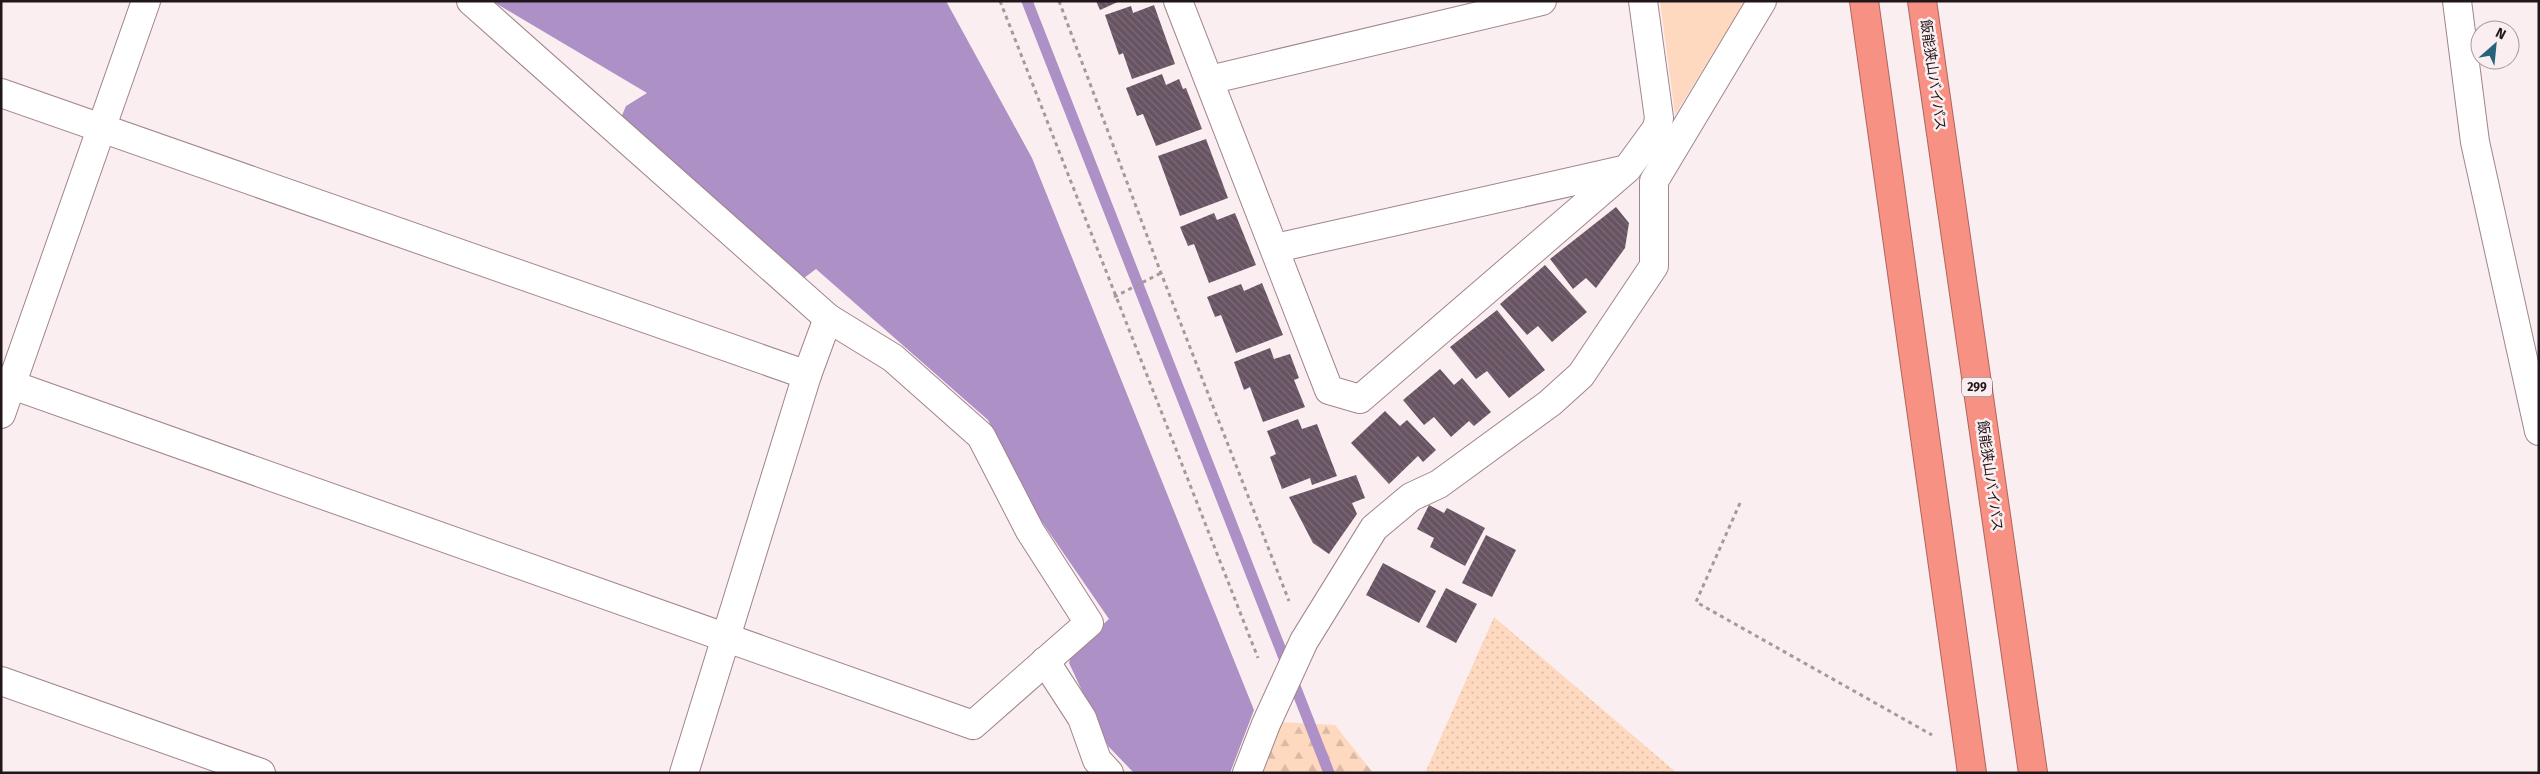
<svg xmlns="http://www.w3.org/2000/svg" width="2540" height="774" viewBox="0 0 2540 774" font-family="'Fira Sans','Noto Sans JP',sans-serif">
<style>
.grass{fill:url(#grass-dots)}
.forest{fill:url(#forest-firs)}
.park{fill:#fed9c0}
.water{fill:#ac90c6}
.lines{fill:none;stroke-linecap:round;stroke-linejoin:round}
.stream{stroke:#ac90c6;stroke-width:11}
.building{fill:url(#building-back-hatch)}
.street-casing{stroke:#a1858b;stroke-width:30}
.highway-casing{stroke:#ac665e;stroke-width:30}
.path{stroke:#a5999c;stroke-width:3;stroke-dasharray:4 4;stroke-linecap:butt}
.street{stroke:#fff;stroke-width:28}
.highway{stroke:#f79183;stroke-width:28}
.labels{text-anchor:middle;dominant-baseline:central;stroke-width:5;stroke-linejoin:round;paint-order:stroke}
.shield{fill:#fbeef1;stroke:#62575a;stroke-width:1}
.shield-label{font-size:12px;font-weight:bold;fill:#211619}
.street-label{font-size:14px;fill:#211619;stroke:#fbeef1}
</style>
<defs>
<pattern id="grass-dots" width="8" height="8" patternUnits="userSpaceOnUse" patternTransform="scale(1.25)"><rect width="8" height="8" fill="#fed9c0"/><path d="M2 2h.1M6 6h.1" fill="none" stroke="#d9baa4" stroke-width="1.8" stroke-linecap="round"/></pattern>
<pattern id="forest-firs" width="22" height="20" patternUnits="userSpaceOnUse" patternTransform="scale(1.25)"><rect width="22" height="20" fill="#fed9c0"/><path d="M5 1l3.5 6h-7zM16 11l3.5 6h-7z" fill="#d9baa4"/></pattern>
<pattern id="building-back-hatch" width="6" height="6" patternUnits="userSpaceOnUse" patternTransform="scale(1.25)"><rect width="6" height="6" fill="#675362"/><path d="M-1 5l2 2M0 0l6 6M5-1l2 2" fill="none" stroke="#7c6c78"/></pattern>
</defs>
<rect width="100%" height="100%" fill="#fbeef1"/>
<path class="grass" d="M 1494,617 L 1677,773 L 1425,773 Z"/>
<path class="forest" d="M 1280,722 L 1335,725 L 1373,773 L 1260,773 Z"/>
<path class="park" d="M 1660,1 L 1745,1 L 1675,115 Z"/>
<path class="water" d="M 492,1 L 946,1 L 1032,158 L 1254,710 L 1230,773 L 1134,773 L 1108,746 L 1069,663 L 1072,653 L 1109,619 L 1031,506 L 988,420 L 816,269 L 800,281 L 620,120 L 626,106 L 647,93 Z"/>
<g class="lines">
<path class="stream" d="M 1027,1 L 1329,773"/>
</g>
<g class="building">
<path d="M 1096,1 L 1120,1 L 1100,10 Z"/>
<path d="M 1154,5 L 1175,64 L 1132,79 L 1123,53 L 1119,55 L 1105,15 L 1131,6 L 1133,13 Z"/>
<path d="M 1162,74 L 1166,85 L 1179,79 L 1183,89 L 1186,88 L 1202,129 L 1156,146 L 1143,114 L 1137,116 L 1126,88 Z"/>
<path d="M 1206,139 L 1228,198 L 1180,216 L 1158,156 Z"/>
<path d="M 1616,207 L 1629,223 L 1625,248 L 1596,288 L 1586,278 L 1573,289 L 1550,259 Z"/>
<path d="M 1214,213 L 1217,220 L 1235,213 L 1256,265 L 1209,283 L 1194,244 L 1188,246 L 1180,227 Z"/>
<path d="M 1545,265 L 1587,312 L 1552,342 L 1538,326 L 1527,335 L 1500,304 Z"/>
<path d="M 1262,283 L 1283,335 L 1236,353 L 1221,315 L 1215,317 L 1207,297 L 1241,284 L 1244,291 Z"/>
<path d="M 1497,310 L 1545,370 L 1509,398 L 1487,371 L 1476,379 L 1450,347 Z"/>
<path d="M 1270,348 L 1274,359 L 1290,354 L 1299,378 L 1294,380 L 1305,407 L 1263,422 L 1250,387 L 1244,390 L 1234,362 Z"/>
<path d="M 1440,369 L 1454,385 L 1462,378 L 1491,412 L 1474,426 L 1469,421 L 1451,437 L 1434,417 L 1424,425 L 1403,400 Z"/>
<path d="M 1385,411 L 1400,426 L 1407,420 L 1436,450 L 1423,462 L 1418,456 L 1389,484 L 1351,443 Z"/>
<path d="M 1298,419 L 1302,429 L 1317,424 L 1337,476 L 1312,485 L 1310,478 L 1282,489 L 1270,457 L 1276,454 L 1267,431 Z"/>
<path d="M 1356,475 L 1365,498 L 1352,503 L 1357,514 L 1329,554 L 1313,543 L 1289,497 Z"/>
<path d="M 1429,505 L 1444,513 L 1447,508 L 1485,528 L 1465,566 L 1430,547 L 1434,538 L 1417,529 Z"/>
<path d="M 1486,535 L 1516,550 L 1492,597 L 1462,583 Z"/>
<path d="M 1383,563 L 1436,591 L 1419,623 L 1366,595 Z"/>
<path d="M 1446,588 L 1477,604 L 1456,643 L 1426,627 Z"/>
</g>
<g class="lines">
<g class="street-casing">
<g id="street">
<path d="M 1178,1 L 1329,390 L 1360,399 L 1627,169 L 1657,128 L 1659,118 L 1643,1"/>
<path d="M 2457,1 L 2475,142 L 2539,431"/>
<path d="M 1209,80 L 1542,1"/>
<path d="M 1,93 L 807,375"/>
<path d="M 1276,248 L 1623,170"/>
<path d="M 1,381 L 973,725 L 1089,623 L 1030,531 L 981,436 L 893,358 L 828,318 L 471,1"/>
<path d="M 1,414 L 146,1"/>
<path d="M 1045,661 L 1082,718 L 1097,760 L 1109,773"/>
<path d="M 1,681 L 261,773"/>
<path d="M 684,773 L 807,375 L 828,318"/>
<path d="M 1247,773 L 1266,724 L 1304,641 L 1374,528 L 1411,497 L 1439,484 L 1550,403 L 1581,375 L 1654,266 L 1654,181 L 1762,1"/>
</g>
</g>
<g class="highway-casing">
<g id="highway">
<path d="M 1864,1 L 1972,773"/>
<path d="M 1922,1 L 2033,773"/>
</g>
</g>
<g class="path">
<path d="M 1000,1 L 1258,658"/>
<path d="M 1059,1 L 1161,273 L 1289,601"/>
<path d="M 1114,297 L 1161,273"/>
<path d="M 1740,503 L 1696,602 L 1932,735"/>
</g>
<use href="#street" class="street"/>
<use href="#highway" class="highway"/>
</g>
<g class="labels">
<rect class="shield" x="1962" y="377.5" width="30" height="19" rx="4"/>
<g class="shield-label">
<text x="1977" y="387">299</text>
</g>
<g class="street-label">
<text transform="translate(1933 75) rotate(82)">飯能狭山バイパス</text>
<text transform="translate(1990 476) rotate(82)">飯能狭山バイパス</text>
</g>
</g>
<rect width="2540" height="774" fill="none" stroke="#211619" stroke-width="5"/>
<g transform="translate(2495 45) rotate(27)"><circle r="24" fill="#fbeef1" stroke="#a4989b"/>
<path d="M0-4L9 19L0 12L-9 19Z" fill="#27647b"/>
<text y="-8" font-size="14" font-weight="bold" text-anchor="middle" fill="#211619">N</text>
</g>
</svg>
